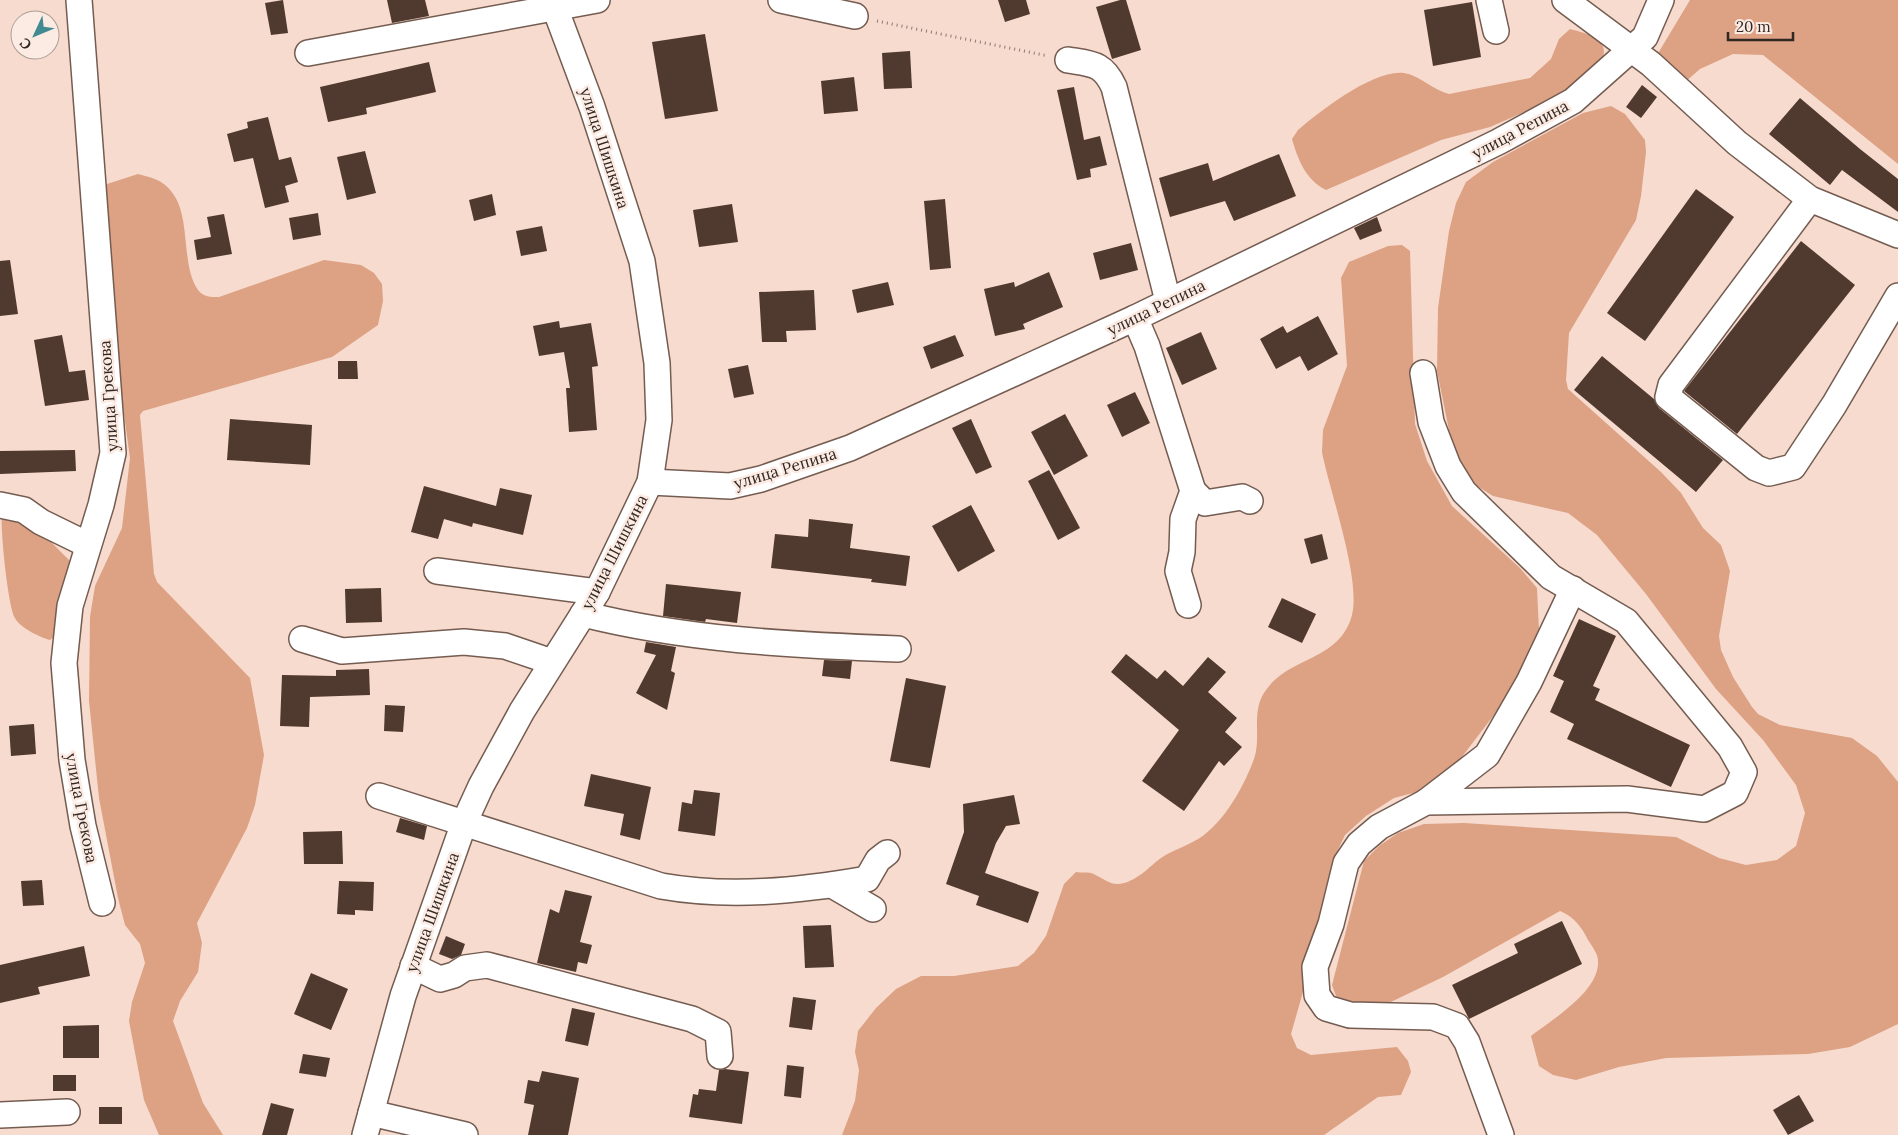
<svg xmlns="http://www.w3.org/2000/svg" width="1898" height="1135" viewBox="0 0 1898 1135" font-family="Lora,serif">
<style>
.green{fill:#dda184}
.building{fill:#503a2f}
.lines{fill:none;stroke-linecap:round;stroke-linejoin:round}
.minor-casing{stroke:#745c51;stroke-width:28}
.path{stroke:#8b7970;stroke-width:3;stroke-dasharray:1 4;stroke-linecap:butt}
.minor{stroke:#fff;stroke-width:25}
.labels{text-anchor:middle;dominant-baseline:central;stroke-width:5;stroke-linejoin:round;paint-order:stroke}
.street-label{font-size:16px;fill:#322823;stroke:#fcebe3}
</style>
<rect width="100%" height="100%" fill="#f7dbce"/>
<g class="green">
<path d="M 1690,0 L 1898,0 L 1898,164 L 1763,55 L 1733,54 L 1700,69 L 1684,83 L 1657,55 Z"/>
<path d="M 1570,29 C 1585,33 1613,39 1601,61 L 1563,95 L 1490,127 L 1441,140 L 1326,190 C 1306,180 1298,160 1292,139 L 1298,130 C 1320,111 1374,69 1404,73 C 1421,76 1433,90 1449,94 L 1530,78 L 1551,59 L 1559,39 Z"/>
<path d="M 1611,106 L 1625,114 L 1645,140 L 1646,152 L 1641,196 L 1636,220 L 1569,333 L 1566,380 L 1568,389 L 1661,472 L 1681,493 L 1703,528 L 1721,545 L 1730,571 L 1719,636 L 1721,650 L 1733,677 L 1752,707 L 1758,714 L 1780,725 L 1852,738 L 1877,756 L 1898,782 L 1898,1024 L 1850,1047 L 1808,1054 L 1666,1058 L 1619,1067 L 1576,1080 L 1553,1075 L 1539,1066 L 1531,1036 C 1553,1019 1600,991 1598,961 C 1598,954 1592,946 1588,940 C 1582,927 1573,916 1560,911 L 1443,977 L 1372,1011 L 1347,1007 L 1336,996 L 1332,985 L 1364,861 L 1379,846 L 1398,833 L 1424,824 L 1464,823 L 1676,837 L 1719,858 L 1746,865 L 1777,860 L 1796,846 L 1805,813 L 1796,785 L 1763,740 L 1716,689 L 1646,594 L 1597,535 L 1568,513 L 1493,496 L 1474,484 L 1459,459 L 1450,435 L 1437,371 L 1438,308 L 1449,231 L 1456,203 L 1466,182 L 1493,162 L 1583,113 Z"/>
<path d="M 138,174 C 150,177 163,180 171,191 C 192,216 180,264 198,290 C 203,297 211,297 219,297 L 324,260 L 361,265 L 374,273 L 382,284 L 383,301 L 378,325 L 332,357 L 143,411 L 140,415 L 154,574 L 157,582 L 250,678 L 264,755 L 255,805 L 247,828 L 197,923 L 202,943 L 198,972 L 180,1001 L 173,1021 L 203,1103 L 223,1135 L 159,1135 L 144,1100 L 129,1021 L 132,1002 L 145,963 L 140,944 L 125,925 L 118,898 L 99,798 L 89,701 L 90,617 L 95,586 L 122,528 L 130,458 L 96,212 L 104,185 Z"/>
<path d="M 1402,245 L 1410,251 L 1415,424 L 1427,461 L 1452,506 L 1520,568 L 1537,588 L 1539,631 L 1520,681 L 1458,762 L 1417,792 L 1394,798 L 1366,816 L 1345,835 L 1333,860 L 1326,887 L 1324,918 L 1291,1034 L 1297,1048 L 1311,1055 L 1397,1047 L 1408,1061 L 1411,1072 L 1401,1095 L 1378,1097 L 1324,1135 L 842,1135 L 855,1101 L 859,1070 L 855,1052 L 858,1031 L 876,1008 L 896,989 L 921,976 L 954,976 L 1018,966 L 1034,953 L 1046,936 L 1064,884 L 1076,872 C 1081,873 1087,872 1091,873 C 1100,876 1109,885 1119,884 C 1136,882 1149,867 1161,858 C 1174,849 1191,845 1204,835 C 1227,817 1244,786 1254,759 C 1262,736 1250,711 1266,690 C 1290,656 1340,661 1352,615 C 1361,578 1330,493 1322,452 L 1323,430 L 1347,366 L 1341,278 L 1349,262 L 1388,246 Z"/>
<path d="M 2,515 L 37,528 L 71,562 L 72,566 L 59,595 L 55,636 L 50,640 C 41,638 19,627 15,618 C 8,606 0,527 2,515 Z"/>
</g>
<g class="building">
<path d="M 283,0 L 288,33 L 271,35 L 265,3 Z"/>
<path d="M 387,0 L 425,0 L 429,16 L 392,23 Z"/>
<path d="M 998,0 L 1026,0 L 1030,14 L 1005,22 Z"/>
<path d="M 1120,0 L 1126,0 L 1141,50 L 1112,59 L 1096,7 Z"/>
<path d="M 1472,2 L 1481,57 L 1433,66 L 1424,10 Z"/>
<path d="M 705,34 L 718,111 L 665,119 L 652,42 Z"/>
<path d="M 910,51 L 912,88 L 884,89 L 882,53 Z"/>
<path d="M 429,62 L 436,92 L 366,108 L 367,114 L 328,122 L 320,87 Z"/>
<path d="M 854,77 L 858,111 L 824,114 L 821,81 Z"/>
<path d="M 1642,85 L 1657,97 L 1641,118 L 1626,107 Z"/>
<path d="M 1074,87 L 1084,140 L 1100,136 L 1107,165 L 1090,169 L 1091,177 L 1077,180 L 1057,90 Z"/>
<path d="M 1800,98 L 1860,149 L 1898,179 L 1898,212 L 1842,170 L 1830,185 L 1769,134 Z"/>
<path d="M 268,117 L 279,160 L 291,157 L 298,182 L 285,186 L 289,202 L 265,208 L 253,158 L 234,162 L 227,134 L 248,128 L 247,122 Z"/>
<path d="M 365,151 L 376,193 L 347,200 L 337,157 Z"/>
<path d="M 1279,154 L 1296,196 L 1234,221 L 1225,201 L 1170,217 L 1159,178 L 1208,163 L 1213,181 Z"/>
<path d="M 1696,189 L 1734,217 L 1645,341 L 1607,313 Z"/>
<path d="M 492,194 L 496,215 L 474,221 L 469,200 Z"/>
<path d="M 945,199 L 951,268 L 930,270 L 924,201 Z"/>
<path d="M 732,204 L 738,242 L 699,247 L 693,210 Z"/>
<path d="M 318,213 L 321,235 L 293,240 L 289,218 Z"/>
<path d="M 224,214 L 232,254 L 197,260 L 194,240 L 211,237 L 207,217 Z"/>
<path d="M 1377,217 L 1382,231 L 1360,240 L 1354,228 Z"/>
<path d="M 542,226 L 547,251 L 521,256 L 516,231 Z"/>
<path d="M 1801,241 L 1855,285 L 1737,434 L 1684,391 Z"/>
<path d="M 1131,243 L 1138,270 L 1100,280 L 1093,253 Z"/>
<path d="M 10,260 L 18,314 L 0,316 L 0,261 Z"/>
<path d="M 1049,272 L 1063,307 L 1023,324 L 1025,329 L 995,336 L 984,289 L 1014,282 L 1015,287 Z"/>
<path d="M 888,282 L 894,305 L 857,313 L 852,290 Z"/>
<path d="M 814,290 L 816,330 L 786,331 L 787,342 L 762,342 L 759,292 Z"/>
<path d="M 1318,316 L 1338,354 L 1308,371 L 1300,356 L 1276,369 L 1260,339 L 1283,326 L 1287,333 Z"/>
<path d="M 559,321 L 560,328 L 591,323 L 598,366 L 592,367 L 597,430 L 569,432 L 566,388 L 570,388 L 564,352 L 539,356 L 533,326 Z"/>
<path d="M 1201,332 L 1217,369 L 1182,385 L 1166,348 Z"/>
<path d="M 62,335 L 69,372 L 85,370 L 89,400 L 45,406 L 34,340 Z"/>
<path d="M 955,335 L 964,356 L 931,369 L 923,347 Z"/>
<path d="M 1602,356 L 1654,399 L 1659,408 L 1723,460 L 1696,492 L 1574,390 Z"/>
<path d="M 338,361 L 357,361 L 358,379 L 338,379 Z"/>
<path d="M 748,365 L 754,394 L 734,398 L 728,369 Z"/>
<path d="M 1135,392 L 1150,423 L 1122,437 L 1107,405 Z"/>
<path d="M 1065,414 L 1088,456 L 1054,475 L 1031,432 Z"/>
<path d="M 230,419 L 312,425 L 310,465 L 227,460 Z"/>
<path d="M 971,419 L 992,467 L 976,474 L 952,428 Z"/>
<path d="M 75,450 L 76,471 L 0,474 L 0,451 Z"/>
<path d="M 1049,470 L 1080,528 L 1058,540 L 1028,481 Z"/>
<path d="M 424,486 L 496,506 L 500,488 L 532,495 L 523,535 L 473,523 L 472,527 L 444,519 L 438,539 L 411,532 Z"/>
<path d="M 971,505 L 995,551 L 958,572 L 932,526 Z"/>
<path d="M 809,519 L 853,524 L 850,548 L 910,556 L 906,586 L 871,582 L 872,579 L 771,568 L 775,534 L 808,537 Z"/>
<path d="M 1322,534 L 1328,559 L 1311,564 L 1304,539 Z"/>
<path d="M 666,584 L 741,592 L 737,623 L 706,619 L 705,622 L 663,616 Z"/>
<path d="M 381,588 L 382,622 L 346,623 L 345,589 Z"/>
<path d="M 1282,598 L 1316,614 L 1302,643 L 1268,627 Z"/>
<path d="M 1579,619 L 1616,636 L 1593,686 L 1600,689 L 1595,700 L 1690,745 L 1671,787 L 1567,739 L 1574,724 L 1550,712 L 1564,681 L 1553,676 Z"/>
<path d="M 646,642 L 676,647 L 671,671 L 675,673 L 667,710 L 636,693 L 656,655 L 644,652 Z"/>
<path d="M 1126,654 L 1157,679 L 1165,670 L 1183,686 L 1208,657 L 1226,672 L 1208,692 L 1237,718 L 1225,732 L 1242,747 L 1224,766 L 1219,761 L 1184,811 L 1142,781 L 1179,730 L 1111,672 Z"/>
<path d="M 824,660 L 852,661 L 850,679 L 822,676 Z"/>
<path d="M 369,669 L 370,695 L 310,697 L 309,727 L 280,726 L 282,675 L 336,676 L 336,670 Z"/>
<path d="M 906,678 L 946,686 L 930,768 L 890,761 Z"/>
<path d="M 385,705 L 405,706 L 403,732 L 384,731 Z"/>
<path d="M 34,724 L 36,754 L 11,756 L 9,726 Z"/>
<path d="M 591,774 L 651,787 L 640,840 L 620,835 L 624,814 L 584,806 Z"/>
<path d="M 694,790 L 720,793 L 715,836 L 678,831 L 682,802 L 692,804 Z"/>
<path d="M 1014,795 L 1020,824 L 1006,826 L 996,843 L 985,873 L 1039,892 L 1028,923 L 976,905 L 979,896 L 946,884 L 964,832 L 963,804 Z"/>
<path d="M 400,818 L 427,826 L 424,840 L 396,832 Z"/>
<path d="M 342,831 L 343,864 L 304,864 L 303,832 Z"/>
<path d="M 42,880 L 44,905 L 23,906 L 21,881 Z"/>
<path d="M 339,881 L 374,882 L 373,911 L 355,910 L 355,915 L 337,914 Z"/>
<path d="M 565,890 L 592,896 L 580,942 L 592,945 L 587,964 L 578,962 L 576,972 L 537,963 L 550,909 L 559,913 Z"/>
<path d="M 1562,921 L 1582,964 L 1469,1019 L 1452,985 L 1518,953 L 1514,944 Z"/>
<path d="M 831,925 L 834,967 L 805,968 L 803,926 Z"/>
<path d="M 446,936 L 465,944 L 461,955 L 452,959 L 439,954 Z"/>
<path d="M 84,946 L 90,976 L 38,987 L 40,994 L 0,1003 L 0,965 Z"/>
<path d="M 311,973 L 348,989 L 331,1030 L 294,1014 Z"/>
<path d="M 793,997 L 816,1000 L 812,1030 L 789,1027 Z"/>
<path d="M 572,1008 L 595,1013 L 588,1046 L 565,1041 Z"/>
<path d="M 99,1025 L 99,1058 L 63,1058 L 63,1026 Z"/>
<path d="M 303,1054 L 330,1058 L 326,1077 L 299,1073 Z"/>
<path d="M 787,1065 L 804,1067 L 801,1098 L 784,1096 Z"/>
<path d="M 725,1069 L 749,1072 L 742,1124 L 689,1117 L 693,1094 L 698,1095 L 699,1089 L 716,1091 L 719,1070 Z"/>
<path d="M 542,1071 L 579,1078 L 568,1135 L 528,1135 L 534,1105 L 524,1103 L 528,1080 L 539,1082 Z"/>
<rect x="53" y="1075" width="23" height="16"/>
<path d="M 1799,1095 L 1814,1121 L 1788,1135 L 1773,1110 Z"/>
<path d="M 271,1103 L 294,1109 L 287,1135 L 262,1135 Z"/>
<rect x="99" y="1107" width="23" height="17"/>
</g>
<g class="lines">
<g class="minor-casing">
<g id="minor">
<path d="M 79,0 L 113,453 L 101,505 L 70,606 L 64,663 L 72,760 L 83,826 L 102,903"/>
<path d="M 781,0 L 855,16"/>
<path d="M 1489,0 L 1496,31"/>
<path d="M 1565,0 L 1651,64 L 1737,143 L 1810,199 L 1898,235"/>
<path d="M 308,53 L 597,0"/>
<path d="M 1068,60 C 1092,64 1103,63 1114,87 L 1168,301"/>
<path d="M 1810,199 L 1671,385 L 1668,397 L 1756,468 L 1769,473 L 1793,467 L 1834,405 L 1898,296"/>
<path d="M 1135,318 L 1147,346 L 1193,491 L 1183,519 L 1182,552 L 1178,571 L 1188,605"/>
<path d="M 1423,373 L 1431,422 L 1448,466 L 1464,492 L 1551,577 L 1626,621 L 1730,747 L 1744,772 L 1735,793 L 1704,809 L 1627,799 L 1426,802 L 1379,827 L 1359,844 L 1346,863 L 1331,924 L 1315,967 L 1317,995 L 1326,1008 L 1350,1015 L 1433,1017 L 1457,1026 L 1467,1042 L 1501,1135"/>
<path d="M 650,482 L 730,486 L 761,479 L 850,448 L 1135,318 L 1498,142 L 1573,101 L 1645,37 L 1661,0"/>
<path d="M 1193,491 L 1205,503 L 1242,497 L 1250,501"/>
<path d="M 0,505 L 24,510 L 41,522 L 88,545"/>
<path d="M 437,571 L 597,592"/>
<path d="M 583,614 C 686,640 793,645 898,649"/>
<path d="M 302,639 L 342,651 L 464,642 L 505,646 L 552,662"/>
<path d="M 379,796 L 661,886 C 729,898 799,891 867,879 L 878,860 L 887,853"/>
<path d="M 1426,802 L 1487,755 L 1529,682 L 1573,589"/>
<path d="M 832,885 L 873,909"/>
<path d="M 413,966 L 440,979 L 454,975 L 465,968 L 487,965 L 692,1019 L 718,1032 L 720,1056"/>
<path d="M 371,1113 L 465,1135"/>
<path d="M 0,1115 L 67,1112"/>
<path d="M 365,1135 L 403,996 L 464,823 L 481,786 L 522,711 L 597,592 L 650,482 L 659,420 L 657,363 L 642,261 L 592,107 L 552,0"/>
</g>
</g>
<path class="path" d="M 877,21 L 1048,56"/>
<use href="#minor" class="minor"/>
</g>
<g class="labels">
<g class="street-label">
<text transform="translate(1520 129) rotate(-28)">улица Репина</text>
<text transform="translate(605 148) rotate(72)">улица Шишкина</text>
<text transform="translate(1156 307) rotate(-26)">улица Репина</text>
<text transform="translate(108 396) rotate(-94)">улица Грекова</text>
<text transform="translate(785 468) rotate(-17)">улица Репина</text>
<text transform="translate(614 552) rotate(-63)">улица Шишкина</text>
<text transform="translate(82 808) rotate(79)">улица Грекова</text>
<text transform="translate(432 912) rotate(-70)">улица Шишкина</text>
</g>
</g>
<g transform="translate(35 35) rotate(226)"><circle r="24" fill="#fcebe3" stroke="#ab9d96"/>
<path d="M0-4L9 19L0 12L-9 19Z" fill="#428a91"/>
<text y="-8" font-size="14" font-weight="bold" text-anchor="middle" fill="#322823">С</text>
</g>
<path d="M1728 32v8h65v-8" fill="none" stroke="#322823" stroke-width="2.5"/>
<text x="1736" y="32" font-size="15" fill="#322823" stroke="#fcebe3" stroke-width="4" paint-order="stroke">20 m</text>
</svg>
